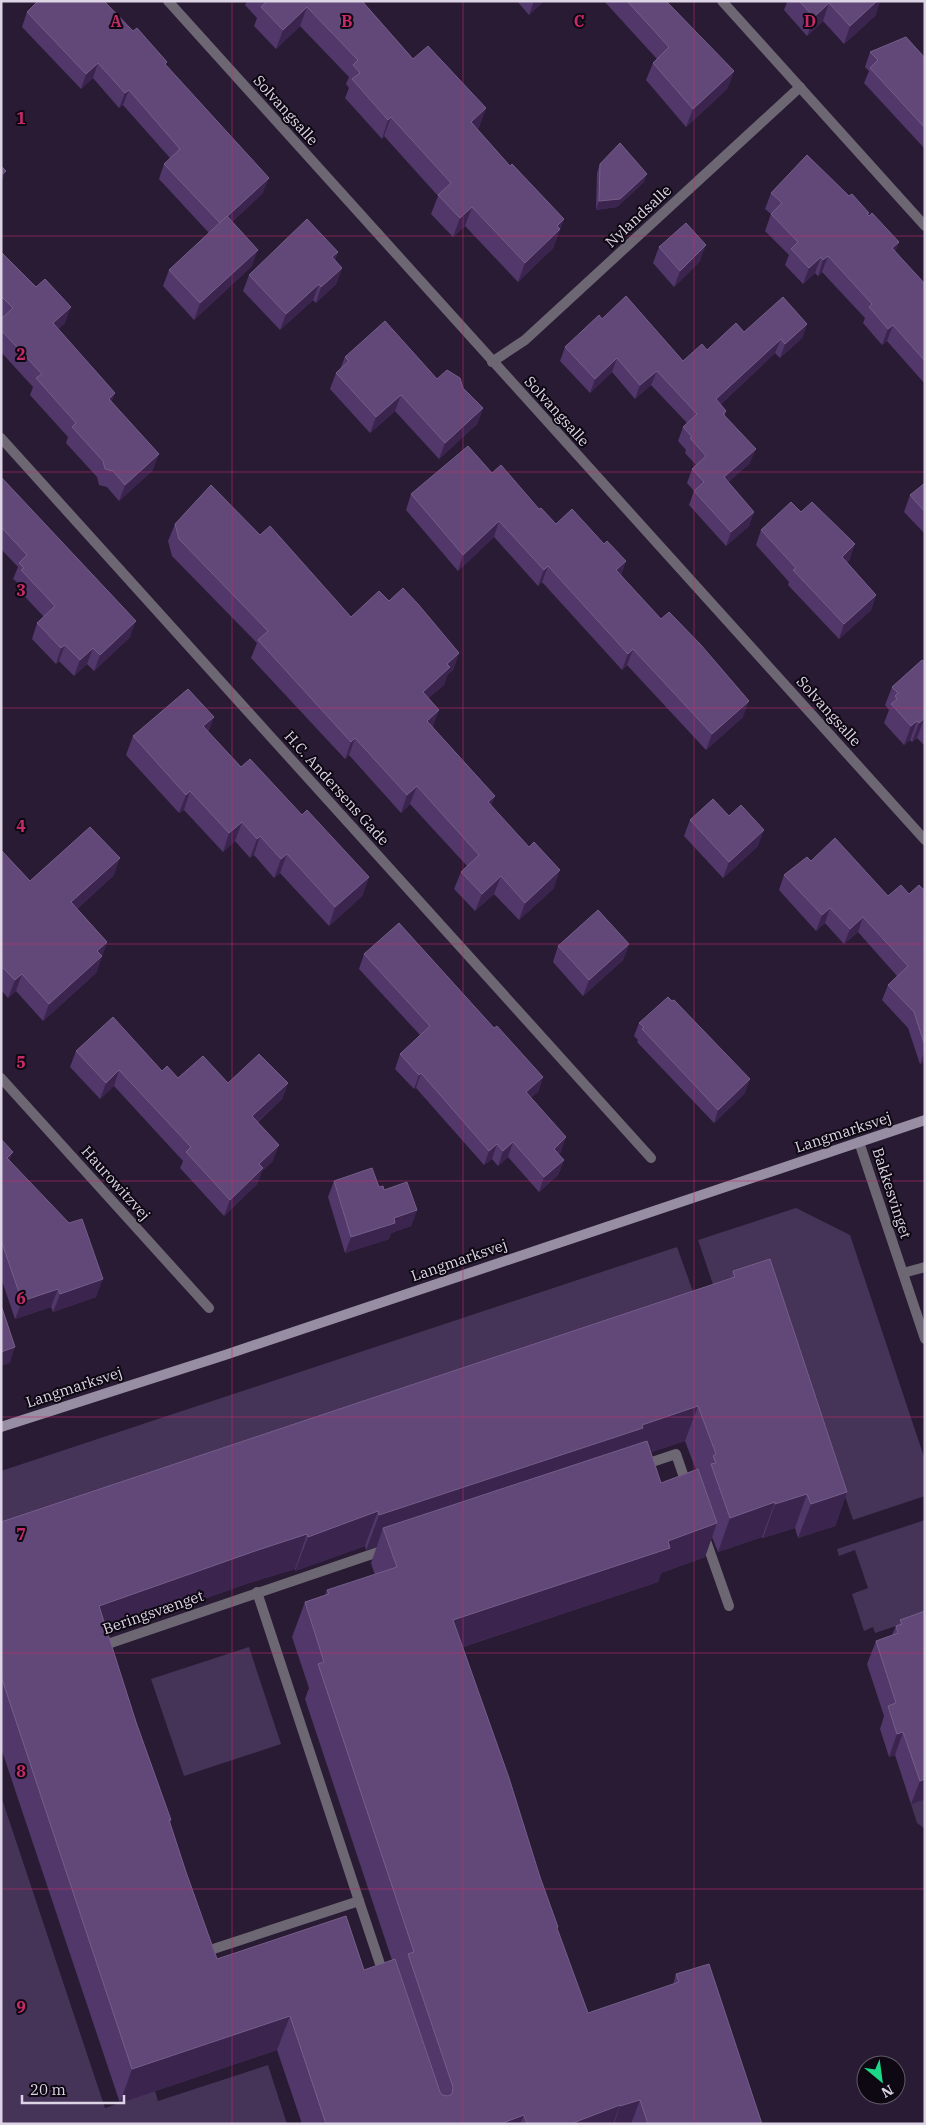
<svg xmlns="http://www.w3.org/2000/svg" width="926" height="2125" viewBox="0 0 926 2125" font-family="'IBM Plex Serif',serif">
<style>
.green{fill:#463358}
.lines{fill:none;stroke-linecap:round;stroke-linejoin:round}
.service{stroke:#6d6774;stroke-width:10}
.minor{stroke:#6d6774;stroke-width:10}
.tertiary{stroke:#6d6774;stroke-width:10}
.secondary{stroke:#988ea3;stroke-width:10}
.wall{fill:#52376a;fill-rule:evenodd}
.shaded-wall{fill:#3b254f}
.building{fill:#614878;stroke:#755e89}
.grid{fill:none;stroke:#c52b69;stroke-width:1;stroke-opacity:0.55}
.labels{text-anchor:middle;dominant-baseline:central;stroke-width:4;stroke-linejoin:round;paint-order:stroke}
.street-label{font-size:15px;fill:#ddd5e6;stroke:#0e0813}
.grid-label{font-size:16px;text-anchor:middle;font-weight:bold;fill:#c52b69;stroke:#0e0813;stroke-width:4;stroke-linejoin:round;paint-order:stroke}
</style>
<rect width="100%" height="100%" fill="#281b33"/>
<g class="green">
<path d="M 796,1208 L 850,1235 L 925,1460 L 925,1496 L 853,1520 L 775,1287 L 720,1305 L 698,1240 Z"/>
<path d="M 677,1247 L 695,1297 L 1,1525 L 1,1471 Z"/>
<path d="M 925,1520 L 925,1620 L 923,1617 L 875,1633 L 873,1627 L 864,1631 L 852,1594 L 868,1588 L 855,1550 L 839,1556 L 837,1549 Z"/>
<path d="M 249,1647 L 281,1744 L 184,1776 L 151,1679 Z"/>
<path d="M 1,1796 L 105,2108 L 155,2091 L 158,2101 L 268,2065 L 287,2124 L 1,2124 Z"/>
<path d="M 925,1799 L 925,1829 L 917,1823 L 911,1804 Z"/>
</g>
<g class="lines">
<g class="service">
<path d="M 643,1465 L 676,1454 L 687,1486"/>
<path d="M 704,1535 L 729,1606"/>
<path d="M 257,1592 L 359,1901"/>
<path d="M 99,1647 L 387,1549"/>
<path d="M 201,1953 L 359,1901 L 384,1976"/>
</g>
<g class="minor">
<path d="M 168,1 L 925,840"/>
<path d="M 722,1 L 925,226"/>
<path d="M 492,362 L 525,340 L 800,87"/>
<path d="M 1,438 L 651,1158"/>
<path d="M 1,1078 L 209,1308"/>
<path d="M 903,1273 L 925,1267"/>
</g>
<path class="tertiary" d="M 859,1142 L 925,1339"/>
<path class="secondary" d="M 1,1427 L 225,1355 L 925,1120"/>
</g>
<g class="wall">
<path d="M 247,1 L 362,1 L 413,59 L 486,108 L 479,127 L 477,129 L 510,166 L 564,219 L 553,248 L 518,282 L 465,226 L 453,237 L 431,214 L 438,196 L 384,136 L 382,139 L 345,98 L 349,88 L 346,84 L 349,77 L 300,26 L 276,49 L 254,26 L 257,18 L 245,5 Z"/>
<path d="M 517,1 L 544,1 L 529,15 Z"/>
<path d="M 604,1 L 666,1 L 734,71 L 727,89 L 686,127 L 646,80 L 653,63 L 657,59 Z"/>
<path d="M 786,1 L 880,1 L 875,16 L 844,44 L 823,21 L 807,36 L 784,10 L 787,2 Z"/>
<path d="M 27,12 L 133,31 L 166,65 L 263,193 L 232,222 L 252,266 L 194,320 L 163,286 L 169,270 L 209,233 L 159,179 L 164,164 L 170,158 L 123,105 L 119,108 L 93,78 L 81,89 L 22,27 Z"/>
<path d="M 870,52 L 925,58 L 925,149 L 864,83 L 869,71 L 865,67 Z"/>
<path d="M 600,164 L 644,182 L 617,207 L 596,210 L 597,173 Z"/>
<path d="M 771,193 L 868,215 L 899,242 L 895,252 L 925,284 L 925,384 L 887,341 L 882,345 L 863,323 L 865,318 L 822,272 L 818,276 L 815,273 L 803,284 L 785,265 L 789,255 L 765,231 L 771,214 L 765,209 Z"/>
<path d="M 659,247 L 700,261 L 674,287 L 653,263 Z"/>
<path d="M 1,252 L 65,323 L 58,329 L 112,402 L 153,470 L 119,501 L 107,487 L 99,485 L 97,477 L 66,443 L 68,437 L 30,395 L 33,387 L 1,352 Z"/>
<path d="M 338,252 L 335,260 L 342,268 L 336,284 L 316,303 L 313,300 L 280,330 L 243,291 L 249,275 Z"/>
<path d="M 602,319 L 683,361 L 707,350 L 744,332 L 807,324 L 802,338 L 780,358 L 775,353 L 721,404 L 726,411 L 725,415 L 750,463 L 728,482 L 754,512 L 749,526 L 726,546 L 689,505 L 694,491 L 687,483 L 692,469 L 696,465 L 685,453 L 686,450 L 678,441 L 683,427 L 687,423 L 651,385 L 635,399 L 612,372 L 590,393 L 560,361 L 565,347 Z"/>
<path d="M 345,357 L 437,379 L 463,388 L 483,408 L 477,424 L 439,459 L 395,411 L 370,433 L 330,389 L 336,373 L 340,369 Z"/>
<path d="M 492,473 L 539,509 L 556,524 L 604,544 L 626,561 L 621,575 L 743,717 L 706,750 L 627,665 L 622,670 L 542,582 L 538,586 L 494,537 L 458,571 L 406,510 L 411,494 Z"/>
<path d="M 1,477 L 130,637 L 94,671 L 87,664 L 74,676 L 59,661 L 56,664 L 32,639 L 37,623 L 44,617 L 15,586 L 17,582 L 13,579 L 18,567 L 1,549 Z"/>
<path d="M 925,483 L 925,534 L 904,512 L 910,495 Z"/>
<path d="M 801,512 L 850,559 L 847,562 L 876,595 L 871,610 L 839,639 L 788,585 L 789,582 L 756,545 L 761,530 Z"/>
<path d="M 175,524 L 260,535 L 351,617 L 389,601 L 459,653 L 453,670 L 447,675 L 444,685 L 428,698 L 433,727 L 491,806 L 554,888 L 519,920 L 494,894 L 475,911 L 454,889 L 461,872 L 467,866 L 410,804 L 401,813 L 349,755 L 345,759 L 251,658 L 257,643 L 172,556 L 168,541 Z"/>
<path d="M 925,662 L 925,746 L 917,738 L 912,742 L 910,740 L 904,745 L 884,723 L 889,710 L 885,705 L 892,687 Z"/>
<path d="M 214,717 L 208,732 L 241,767 L 302,815 L 369,877 L 362,896 L 329,926 L 280,873 L 274,878 L 254,855 L 250,858 L 235,841 L 223,852 L 184,810 L 179,813 L 126,755 L 133,736 Z"/>
<path d="M 729,816 L 758,846 L 723,878 L 684,836 L 690,820 Z"/>
<path d="M 1,850 L 30,881 L 114,875 L 77,909 L 107,942 L 96,973 L 43,1021 L 16,991 L 8,998 L 1,990 Z"/>
<path d="M 811,861 L 888,896 L 909,894 L 925,891 L 925,1062 L 920,1064 L 908,1028 L 882,1000 L 888,985 L 897,976 L 858,932 L 844,944 L 825,923 L 816,931 L 779,890 L 784,875 Z"/>
<path d="M 629,944 L 623,960 L 583,996 L 553,962 L 558,946 Z"/>
<path d="M 364,954 L 494,1028 L 543,1077 L 538,1092 L 531,1097 L 561,1152 L 558,1154 L 564,1160 L 558,1175 L 539,1192 L 508,1157 L 498,1166 L 492,1159 L 484,1165 L 416,1088 L 414,1089 L 395,1069 L 400,1054 L 420,1035 L 359,969 Z"/>
<path d="M 639,1023 L 745,1093 L 714,1123 L 637,1042 L 638,1040 L 634,1036 Z"/>
<path d="M 76,1051 L 162,1071 L 178,1078 L 228,1083 L 288,1083 L 282,1099 L 258,1122 L 273,1161 L 262,1171 L 257,1184 L 224,1216 L 180,1168 L 183,1161 L 114,1086 L 100,1099 L 70,1067 Z"/>
<path d="M 1,1139 L 10,1161 L 96,1297 L 53,1312 L 51,1307 L 15,1319 L 1,1278 Z"/>
<path d="M 334,1181 L 379,1187 L 384,1190 L 417,1210 L 411,1226 L 391,1233 L 389,1239 L 345,1253 L 328,1197 Z"/>
<path d="M 733,1271 L 847,1492 L 835,1526 L 798,1538 L 795,1528 L 763,1538 L 762,1537 L 718,1552 L 712,1537 L 705,1557 L 661,1573 L 658,1582 L 463,1647 L 557,1930 L 588,2013 L 673,1985 L 676,1974 L 762,2124 L 302,2124 L 277,2050 L 120,2103 L 1,1748 L 1,1522 L 730,1279 ZM 685,1441 L 696,1470 L 661,1483 L 651,1452 ZM 365,1546 L 366,1550 L 377,1546 L 371,1563 L 375,1575 L 327,1590 L 325,1595 L 305,1602 L 292,1637 L 309,1688 L 305,1699 L 392,1960 L 364,1970 L 217,1959 L 186,1872 L 170,1823 L 171,1820 L 136,1722 L 107,1633 L 246,1584 L 295,1569 L 295,1571 Z"/>
<path d="M 925,1611 L 925,1799 L 911,1804 L 895,1755 L 889,1757 L 880,1729 L 884,1716 L 867,1664 L 876,1641 L 892,1635 L 896,1626 L 899,1625 L 900,1620 Z"/>
</g>
<g class="shaded-wall">
<path d="M 534,1 L 544,1 L 529,15 Z"/>
<path d="M 877,1 L 880,1 L 875,16 L 844,44 L 850,26 Z"/>
<path d="M 829,3 L 823,21 L 807,36 L 814,17 Z"/>
<path d="M 307,7 L 300,26 L 276,49 L 283,30 Z"/>
<path d="M 98,63 L 93,78 L 81,89 L 86,74 Z"/>
<path d="M 734,71 L 727,89 L 686,127 L 693,109 Z"/>
<path d="M 129,90 L 123,105 L 119,108 L 125,93 Z"/>
<path d="M 486,108 L 479,127 L 464,141 L 471,122 Z"/>
<path d="M 391,117 L 384,136 L 382,139 L 388,120 Z"/>
<path d="M 6,171 L 1,183 L 1,175 Z"/>
<path d="M 647,174 L 644,182 L 617,207 L 596,210 L 599,201 Z"/>
<path d="M 269,178 L 263,193 L 215,238 L 220,223 Z"/>
<path d="M 472,207 L 465,226 L 453,237 L 460,218 Z"/>
<path d="M 564,219 L 553,248 L 518,282 L 525,263 L 557,226 Z"/>
<path d="M 899,242 L 893,258 L 892,248 Z"/>
<path d="M 706,245 L 700,261 L 674,287 L 680,271 Z"/>
<path d="M 258,250 L 252,266 L 194,320 L 200,303 Z"/>
<path d="M 338,252 L 332,268 L 332,257 Z"/>
<path d="M 828,256 L 822,272 L 818,276 L 823,260 Z"/>
<path d="M 821,257 L 815,273 L 803,284 L 809,268 Z"/>
<path d="M 342,268 L 336,284 L 316,303 L 321,287 Z"/>
<path d="M 319,284 L 313,300 L 280,330 L 286,314 Z"/>
<path d="M 71,307 L 65,323 L 47,339 L 53,323 Z"/>
<path d="M 807,324 L 802,338 L 780,358 L 785,344 Z"/>
<path d="M 893,325 L 887,341 L 882,345 L 888,329 Z"/>
<path d="M 781,339 L 775,353 L 711,413 L 716,399 Z"/>
<path d="M 617,358 L 612,372 L 590,393 L 595,379 Z"/>
<path d="M 657,371 L 651,385 L 635,399 L 640,385 Z"/>
<path d="M 115,393 L 109,410 L 109,399 Z"/>
<path d="M 401,395 L 395,411 L 370,433 L 376,417 Z"/>
<path d="M 483,408 L 477,424 L 439,459 L 445,443 Z"/>
<path d="M 756,449 L 750,463 L 719,491 L 724,477 Z"/>
<path d="M 159,454 L 153,470 L 119,501 L 125,485 Z"/>
<path d="M 754,512 L 749,526 L 726,546 L 731,532 Z"/>
<path d="M 499,521 L 494,537 L 458,571 L 463,555 Z"/>
<path d="M 855,544 L 850,559 L 837,572 L 842,557 Z"/>
<path d="M 626,561 L 620,577 L 616,570 Z"/>
<path d="M 548,566 L 542,582 L 538,586 L 544,570 Z"/>
<path d="M 876,595 L 871,610 L 839,639 L 844,624 Z"/>
<path d="M 136,621 L 130,637 L 94,671 L 100,655 Z"/>
<path d="M 65,645 L 59,661 L 56,664 L 61,648 Z"/>
<path d="M 93,648 L 87,664 L 74,676 L 80,660 Z"/>
<path d="M 633,649 L 627,665 L 622,670 L 628,654 Z"/>
<path d="M 459,653 L 453,670 L 447,675 L 444,685 L 416,709 L 423,692 L 447,664 Z"/>
<path d="M 749,701 L 743,717 L 706,750 L 712,734 Z"/>
<path d="M 439,710 L 433,727 L 427,721 Z"/>
<path d="M 214,717 L 207,736 L 203,726 Z"/>
<path d="M 924,719 L 917,738 L 912,742 L 919,723 Z"/>
<path d="M 917,721 L 910,740 L 904,745 L 911,726 Z"/>
<path d="M 355,738 L 349,755 L 345,759 L 351,742 Z"/>
<path d="M 417,786 L 410,804 L 401,813 L 407,795 Z"/>
<path d="M 190,791 L 184,810 L 179,813 L 186,795 Z"/>
<path d="M 495,796 L 489,813 L 488,802 Z"/>
<path d="M 242,822 L 235,841 L 223,852 L 229,833 Z"/>
<path d="M 764,830 L 758,846 L 723,878 L 729,862 Z"/>
<path d="M 260,836 L 254,855 L 250,858 L 257,839 Z"/>
<path d="M 287,854 L 280,873 L 274,878 L 281,859 Z"/>
<path d="M 120,858 L 114,875 L 65,920 L 71,902 Z"/>
<path d="M 560,870 L 554,888 L 519,920 L 525,903 Z"/>
<path d="M 501,876 L 494,894 L 475,911 L 482,894 Z"/>
<path d="M 369,877 L 362,896 L 329,926 L 335,907 Z"/>
<path d="M 830,908 L 825,923 L 816,931 L 822,915 Z"/>
<path d="M 863,917 L 858,932 L 844,944 L 850,929 Z"/>
<path d="M 107,942 L 96,973 L 43,1021 L 49,1004 L 97,951 Z"/>
<path d="M 629,944 L 623,960 L 583,996 L 589,980 Z"/>
<path d="M 22,974 L 16,991 L 8,998 L 15,980 Z"/>
<path d="M 925,1050 L 925,1062 L 920,1064 Z"/>
<path d="M 119,1070 L 114,1086 L 100,1099 L 106,1083 Z"/>
<path d="M 421,1073 L 416,1088 L 414,1089 L 419,1075 Z"/>
<path d="M 543,1077 L 538,1092 L 521,1106 L 526,1092 Z"/>
<path d="M 750,1079 L 745,1093 L 714,1123 L 718,1110 Z"/>
<path d="M 288,1083 L 282,1099 L 246,1132 L 252,1116 Z"/>
<path d="M 566,1137 L 561,1152 L 548,1163 L 554,1149 Z"/>
<path d="M 513,1142 L 508,1157 L 498,1166 L 503,1151 Z"/>
<path d="M 497,1144 L 492,1159 L 484,1165 L 489,1151 Z"/>
<path d="M 279,1145 L 273,1161 L 262,1171 L 257,1184 L 224,1216 L 230,1200 L 259,1164 Z"/>
<path d="M 13,1152 L 6,1170 L 7,1158 Z"/>
<path d="M 564,1160 L 558,1175 L 539,1192 L 544,1177 Z"/>
<path d="M 417,1210 L 411,1226 L 391,1233 L 389,1239 L 345,1253 L 351,1237 L 394,1218 Z"/>
<path d="M 103,1279 L 96,1297 L 53,1312 L 60,1294 Z"/>
<path d="M 58,1289 L 51,1307 L 15,1319 L 22,1301 Z"/>
<path d="M 15,1347 L 10,1363 L 1,1366 L 1,1352 Z"/>
<path d="M 698,1406 L 685,1441 L 632,1459 L 383,1528 L 377,1546 L 366,1550 L 379,1515 Z"/>
<path d="M 847,1492 L 835,1526 L 798,1538 L 811,1504 Z"/>
<path d="M 807,1494 L 795,1528 L 763,1538 L 775,1504 Z"/>
<path d="M 775,1502 L 762,1537 L 718,1552 L 730,1518 Z"/>
<path d="M 378,1511 L 365,1546 L 295,1571 L 308,1537 Z"/>
<path d="M 717,1523 L 705,1557 L 661,1573 L 658,1582 L 441,1654 L 453,1620 Z"/>
<path d="M 307,1534 L 295,1569 L 246,1584 L 86,1640 L 99,1606 L 258,1550 Z"/>
<path d="M 903,1732 L 895,1755 L 889,1757 L 897,1734 Z"/>
<path d="M 925,1779 L 925,1799 L 911,1804 L 920,1781 Z"/>
<path d="M 290,2016 L 277,2050 L 120,2103 L 132,2069 Z"/>
<path d="M 640,2100 L 631,2124 L 614,2124 L 620,2106 Z"/>
<path d="M 620,2105 L 613,2124 L 570,2124 Z"/>
<path d="M 524,2115 L 520,2124 L 500,2124 Z"/>
</g>
<g class="building">
<path d="M 38,1 L 104,1 L 133,31 L 137,28 L 167,62 L 165,64 L 269,178 L 220,223 L 164,164 L 180,149 L 129,90 L 125,93 L 98,63 L 86,74 L 27,12 Z"/>
<path d="M 267,1 L 362,1 L 413,59 L 428,46 L 486,108 L 471,122 L 510,166 L 512,164 L 564,219 L 557,226 L 560,229 L 525,263 L 472,207 L 460,218 L 438,195 L 451,183 L 391,117 L 388,120 L 352,79 L 360,73 L 353,65 L 358,60 L 307,7 L 283,30 L 261,7 Z"/>
<path d="M 627,1 L 666,1 L 734,71 L 693,109 L 653,63 L 669,47 Z"/>
<path d="M 799,1 L 877,1 L 850,26 L 829,3 L 814,17 Z"/>
<path d="M 906,37 L 925,58 L 925,128 L 870,68 L 878,60 L 870,52 Z"/>
<path d="M 620,143 L 647,174 L 620,199 L 599,201 L 600,164 Z"/>
<path d="M 807,155 L 849,196 L 852,194 L 869,213 L 867,214 L 869,216 L 872,213 L 899,242 L 892,248 L 925,284 L 925,361 L 893,325 L 888,329 L 869,307 L 872,304 L 828,256 L 823,260 L 821,257 L 809,268 L 791,249 L 798,242 L 771,214 L 782,203 L 771,193 Z"/>
<path d="M 1,166 L 6,171 L 1,175 Z"/>
<path d="M 227,216 L 258,250 L 200,303 L 169,270 Z"/>
<path d="M 307,219 L 338,252 L 332,257 L 342,268 L 321,287 L 319,284 L 286,314 L 249,275 Z"/>
<path d="M 686,223 L 706,245 L 680,271 L 659,247 Z"/>
<path d="M 1,252 L 36,287 L 45,279 L 71,307 L 53,323 L 115,393 L 109,399 L 159,454 L 125,485 L 113,471 L 105,469 L 103,461 L 72,427 L 76,423 L 36,378 L 42,374 L 1,330 L 1,319 L 13,308 L 1,296 Z"/>
<path d="M 626,296 L 683,361 L 702,344 L 707,350 L 736,323 L 744,332 L 783,297 L 807,324 L 785,344 L 781,339 L 716,399 L 726,411 L 723,414 L 756,449 L 724,477 L 754,512 L 731,532 L 694,491 L 704,482 L 692,469 L 706,456 L 690,438 L 692,437 L 683,427 L 697,414 L 657,371 L 640,385 L 617,358 L 595,379 L 565,347 L 599,315 L 602,319 Z"/>
<path d="M 385,321 L 437,379 L 447,370 L 460,378 L 463,388 L 483,408 L 445,443 L 401,395 L 376,417 L 336,373 L 349,361 L 345,357 Z"/>
<path d="M 468,446 L 492,473 L 501,465 L 539,509 L 541,508 L 556,524 L 572,509 L 604,544 L 607,541 L 626,561 L 616,570 L 661,619 L 669,612 L 701,645 L 749,701 L 712,734 L 633,649 L 628,654 L 548,566 L 544,570 L 499,521 L 463,555 L 411,494 Z"/>
<path d="M 1,477 L 136,621 L 100,655 L 93,648 L 80,660 L 65,645 L 61,648 L 37,623 L 55,606 L 21,570 L 24,568 L 19,563 L 27,555 L 1,527 Z"/>
<path d="M 925,483 L 925,512 L 910,495 Z"/>
<path d="M 211,485 L 260,535 L 270,526 L 351,617 L 379,591 L 389,601 L 403,588 L 418,604 L 459,653 L 447,664 L 450,667 L 423,692 L 439,710 L 427,721 L 495,796 L 488,802 L 529,847 L 534,842 L 560,870 L 525,903 L 501,876 L 482,894 L 461,872 L 479,855 L 417,786 L 407,795 L 355,738 L 351,742 L 258,640 L 268,631 L 179,539 L 175,524 Z"/>
<path d="M 791,502 L 801,512 L 812,502 L 855,544 L 842,557 L 876,595 L 844,624 L 793,570 L 796,568 L 761,530 Z"/>
<path d="M 922,660 L 925,662 L 925,720 L 924,719 L 919,723 L 917,721 L 911,726 L 891,704 L 897,699 L 895,696 L 898,693 L 892,687 Z"/>
<path d="M 188,689 L 214,717 L 203,726 L 241,767 L 250,759 L 302,815 L 307,810 L 369,877 L 335,907 L 287,854 L 281,859 L 260,836 L 257,839 L 242,822 L 229,833 L 190,791 L 186,795 L 133,736 Z"/>
<path d="M 713,799 L 729,816 L 741,805 L 764,830 L 729,862 L 690,820 Z"/>
<path d="M 90,827 L 120,858 L 71,902 L 107,942 L 97,951 L 102,956 L 49,1004 L 22,974 L 15,980 L 1,966 L 1,850 L 30,881 Z"/>
<path d="M 835,838 L 888,896 L 901,885 L 909,894 L 919,885 L 925,891 L 925,1046 L 914,1012 L 888,985 L 908,966 L 863,917 L 850,929 L 830,908 L 822,915 L 784,875 L 807,857 L 811,861 Z"/>
<path d="M 598,910 L 629,944 L 589,980 L 558,946 Z"/>
<path d="M 399,923 L 494,1028 L 497,1026 L 543,1077 L 526,1092 L 566,1137 L 554,1149 L 564,1160 L 544,1177 L 513,1142 L 503,1151 L 497,1144 L 489,1151 L 421,1073 L 419,1075 L 400,1054 L 430,1026 L 364,954 Z"/>
<path d="M 668,997 L 672,1001 L 674,1000 L 750,1079 L 718,1110 L 642,1029 L 644,1027 L 639,1023 Z"/>
<path d="M 113,1017 L 162,1071 L 167,1066 L 178,1078 L 203,1056 L 228,1083 L 259,1054 L 288,1083 L 252,1116 L 279,1145 L 259,1164 L 263,1168 L 230,1200 L 186,1152 L 191,1147 L 119,1070 L 106,1083 L 76,1051 Z"/>
<path d="M 1,1139 L 13,1152 L 7,1158 L 69,1223 L 82,1219 L 103,1279 L 60,1294 L 58,1289 L 22,1301 L 1,1240 Z"/>
<path d="M 372,1168 L 379,1187 L 383,1186 L 384,1190 L 407,1182 L 417,1210 L 394,1218 L 395,1223 L 351,1237 L 334,1181 Z"/>
<path d="M 770,1259 L 847,1492 L 811,1504 L 807,1494 L 775,1504 L 775,1502 L 730,1518 L 711,1464 L 716,1463 L 713,1456 L 716,1454 L 698,1406 L 642,1425 L 643,1428 L 379,1515 L 378,1511 L 308,1537 L 307,1534 L 258,1550 L 99,1606 L 136,1722 L 171,1820 L 169,1820 L 186,1872 L 217,1959 L 346,1916 L 364,1970 L 395,1959 L 440,2092 L 442,2095 L 448,2096 L 452,2094 L 453,2087 L 408,1954 L 414,1952 L 318,1664 L 324,1662 L 305,1602 L 329,1594 L 327,1590 L 397,1567 L 383,1528 L 647,1441 L 661,1483 L 698,1469 L 717,1523 L 668,1541 L 670,1548 L 453,1620 L 509,1778 L 540,1877 L 558,1927 L 557,1928 L 588,2013 L 679,1982 L 676,1974 L 709,1964 L 762,2124 L 648,2124 L 640,2100 L 620,2106 L 620,2105 L 570,2124 L 527,2124 L 524,2115 L 500,2124 L 326,2124 L 290,2016 L 132,2069 L 1,1676 L 1,1522 L 735,1277 L 733,1271 Z"/>
<path d="M 1,1305 L 15,1347 L 1,1352 Z"/>
<path d="M 925,1611 L 925,1779 L 920,1781 L 903,1732 L 897,1734 L 888,1706 L 896,1703 L 876,1641 L 898,1633 L 896,1626 L 902,1624 L 900,1620 Z"/>
</g>
<path class="grid" d="M 232,1 L 232,2124M 463,1 L 463,2124M 694,1 L 694,2124M 1,236 L 925,236M 1,472 L 925,472M 1,708 L 925,708M 1,944 L 925,944M 1,1181 L 925,1181M 1,1417 L 925,1417M 1,1653 L 925,1653M 1,1889 L 925,1889"/>
<g class="labels">
<g class="street-label">
<text transform="translate(286 110) rotate(48)">Solvangsalle</text>
<text transform="translate(638 216) rotate(-43)">Nylandsalle</text>
<text transform="translate(557 411) rotate(48)">Solvangsalle</text>
<text transform="translate(829 711) rotate(48)">Solvangsalle</text>
<text transform="translate(337 788) rotate(48)">H.C. Andersens Gade</text>
<text transform="translate(843 1132) rotate(-18)">Langmarksvej</text>
<text transform="translate(116 1183) rotate(48)">Haurowitzvej</text>
<text transform="translate(892 1193) rotate(72)">Bakkesvinget</text>
<text transform="translate(459 1260) rotate(-19)">Langmarksvej</text>
<text transform="translate(74 1387) rotate(-18)">Langmarksvej</text>
<text transform="translate(153 1612) rotate(-19)">Beringsvænget</text>
</g>
</g>
<g class="grid-label">
<text x="116" y="27">A</text>
<text x="347" y="27">B</text>
<text x="579" y="27">C</text>
<text x="810" y="27">D</text>
<text x="21" y="124">1</text>
<text x="21" y="360">2</text>
<text x="21" y="596">3</text>
<text x="21" y="832">4</text>
<text x="21" y="1068">5</text>
<text x="21" y="1304">6</text>
<text x="21" y="1540">7</text>
<text x="21" y="1777">8</text>
<text x="21" y="2013">9</text>
</g>
<rect width="926" height="2125" fill="none" stroke="#ddd5e6" stroke-width="5"/>
<g transform="translate(881 2080) rotate(151)"><circle r="24" fill="#0e0813" stroke="#615a67"/>
<path d="M0-4L9 19L0 12L-9 19Z" fill="#1cd988"/>
<text y="-8" font-size="14" font-weight="bold" text-anchor="middle" fill="#ddd5e6">N</text>
</g>
<path d="M22 2095v8h102v-8" fill="none" stroke="#ddd5e6" stroke-width="2.5"/>
<text x="30" y="2095" font-size="15" fill="#ddd5e6" stroke="#0e0813" stroke-width="4" paint-order="stroke">20 m</text>
</svg>
